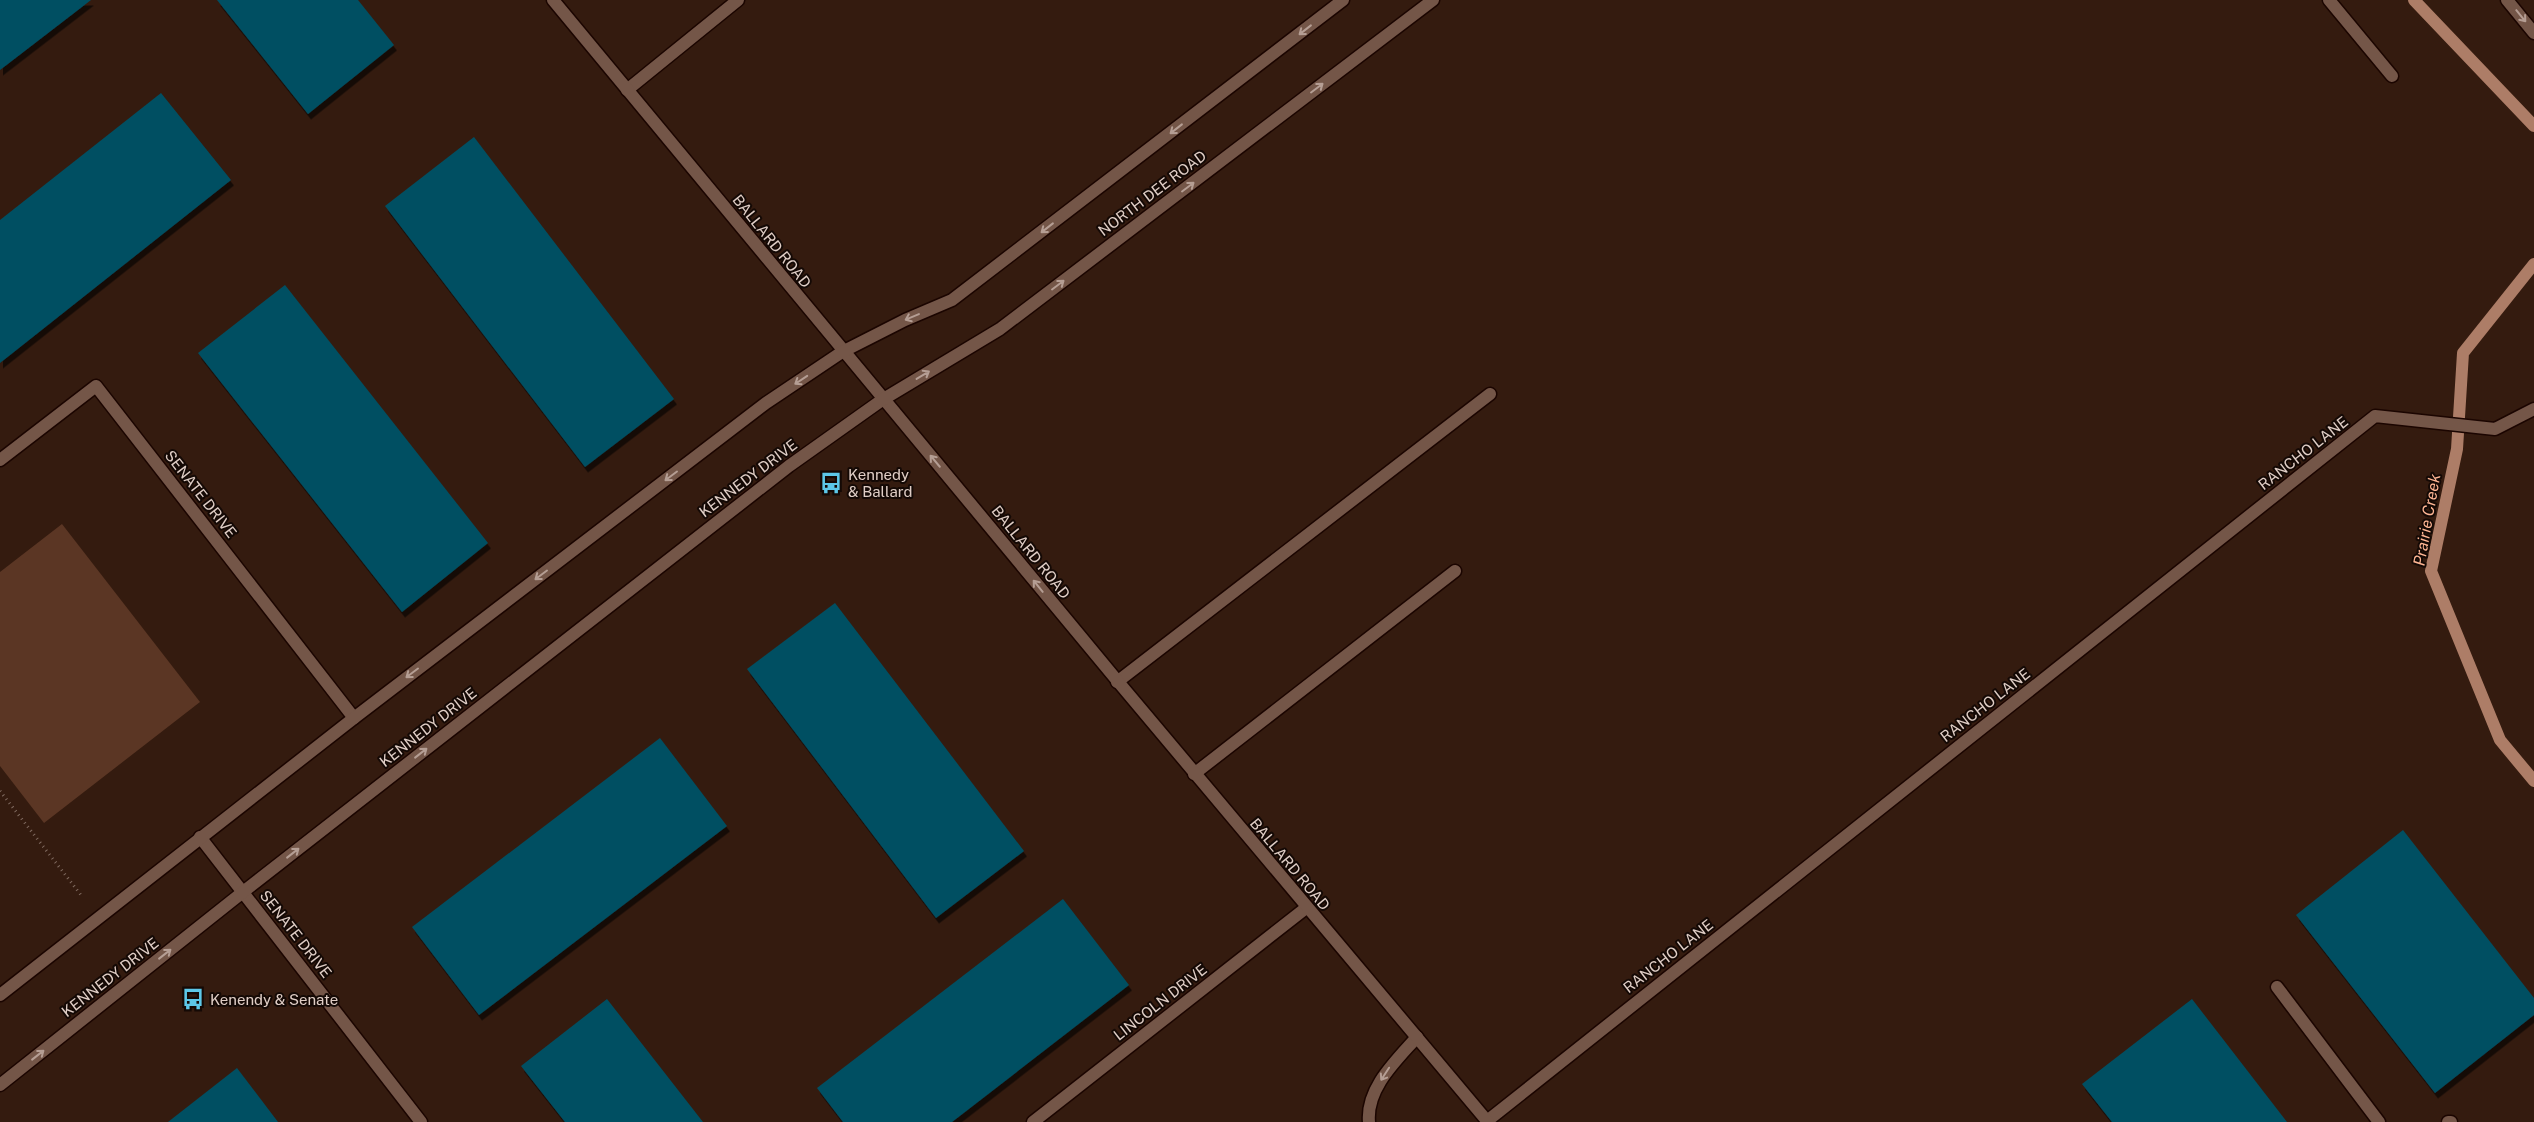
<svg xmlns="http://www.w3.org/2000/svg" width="2534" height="1122" viewBox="0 0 2534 1122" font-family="'Public Sans',sans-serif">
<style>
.green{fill:#5b3624}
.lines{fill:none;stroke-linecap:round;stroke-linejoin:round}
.stream{stroke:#ad7d67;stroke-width:12}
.building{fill:#014f62;filter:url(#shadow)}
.lane-casing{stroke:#1b0500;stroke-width:15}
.street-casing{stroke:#1b0500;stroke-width:15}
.secondary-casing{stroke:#1b0500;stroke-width:15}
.path{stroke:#806b60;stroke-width:3;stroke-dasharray:1 4;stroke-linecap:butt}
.lane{stroke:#745648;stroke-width:12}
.street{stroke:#745648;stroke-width:12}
.secondary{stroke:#745648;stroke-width:12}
.oneway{stroke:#b59e94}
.labels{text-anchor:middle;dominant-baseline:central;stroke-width:4;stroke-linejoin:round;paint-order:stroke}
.street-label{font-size:15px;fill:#e0cec6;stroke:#140905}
.poi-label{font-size:15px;fill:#e0cec6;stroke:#140905;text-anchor:start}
.water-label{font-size:16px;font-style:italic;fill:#ffb694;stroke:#140905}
</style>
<defs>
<filter id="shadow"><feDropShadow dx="3" dy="5.5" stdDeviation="0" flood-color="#0009"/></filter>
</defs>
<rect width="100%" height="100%" fill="#341b0f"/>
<path class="green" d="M 62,524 L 200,702 L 44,823 L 0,766 L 0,572 Z"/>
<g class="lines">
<g class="stream">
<path d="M 2414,0 L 2534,126"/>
<path d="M 2534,264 L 2463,353 L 2457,449 L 2431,571 L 2500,740 L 2534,781"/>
</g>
</g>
<g class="building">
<path d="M 0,0 L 91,0 L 0,70 Z"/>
<path d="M 217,0 L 358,0 L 394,45 L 308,114 Z"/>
<path d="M 161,93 L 231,180 L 0,363 L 0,220 Z"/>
<path d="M 474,137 L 674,399 L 585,467 L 385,206 Z"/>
<path d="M 285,285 L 488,543 L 402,612 L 198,353 Z"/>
<path d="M 835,603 L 1024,851 L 936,918 L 747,669 Z"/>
<path d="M 660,738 L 727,826 L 479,1015 L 412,927 Z"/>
<path d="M 2403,830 L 2534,998 L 2534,1015 L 2435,1093 L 2296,915 Z"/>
<path d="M 1063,899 L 1129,985 L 952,1122 L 843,1122 L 817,1088 Z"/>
<path d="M 607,999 L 703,1122 L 565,1122 L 521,1066 Z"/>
<path d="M 2192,999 L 2287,1122 L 2112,1122 L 2082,1084 Z"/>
<path d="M 237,1068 L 278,1122 L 168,1122 Z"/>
</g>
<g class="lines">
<g class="lane-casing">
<g id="lane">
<path d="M 627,90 L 738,0"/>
<path d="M 1117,682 L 1490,394"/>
<path d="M 1194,774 L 1455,571"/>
<path d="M 2277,987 L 2379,1122"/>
<path d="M 1369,1122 C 1366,1088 1396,1061 1417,1037"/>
<path d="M 2448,1122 L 2451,1122"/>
</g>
</g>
<g class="street-casing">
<g id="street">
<path d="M 2329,0 L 2392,76"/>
<path d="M 2507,0 L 2534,33"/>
<path d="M 0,460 L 96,386 L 354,718"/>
<path d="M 200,837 L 421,1122"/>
<path d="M 1487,1121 L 2375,416 L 2495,429 L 2534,409"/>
<path d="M 1033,1122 L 1306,908"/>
</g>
</g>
<g class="secondary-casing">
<g id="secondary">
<path d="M 553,0 C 862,376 1174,750 1488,1122"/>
<path d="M 0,995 L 354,718 L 766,403 L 842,352 L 905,320 L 952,300 L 1343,0"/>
<path d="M 0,1085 L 243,892 L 789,466 L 882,400 L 1000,329 L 1433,0"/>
</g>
</g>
<path class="path" d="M 0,791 L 81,895"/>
<use href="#lane" class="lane"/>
<use href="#street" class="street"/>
<use href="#secondary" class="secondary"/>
</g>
<defs><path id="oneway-shaft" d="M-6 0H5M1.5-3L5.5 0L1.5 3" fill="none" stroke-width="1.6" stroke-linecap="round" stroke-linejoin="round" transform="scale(1.25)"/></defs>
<g class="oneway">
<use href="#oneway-shaft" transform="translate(2521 16) rotate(51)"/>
<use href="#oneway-shaft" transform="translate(1305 30) rotate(142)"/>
<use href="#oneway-shaft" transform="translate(1317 88) rotate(-37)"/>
<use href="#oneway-shaft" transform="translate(1176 129) rotate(142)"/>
<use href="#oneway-shaft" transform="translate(1188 187) rotate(-37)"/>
<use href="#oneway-shaft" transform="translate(1047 228) rotate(142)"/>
<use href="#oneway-shaft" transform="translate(1058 285) rotate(-37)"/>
<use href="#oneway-shaft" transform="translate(912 317) rotate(157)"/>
<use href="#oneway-shaft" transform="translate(923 375) rotate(-31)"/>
<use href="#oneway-shaft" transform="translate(801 380) rotate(146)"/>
<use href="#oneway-shaft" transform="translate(935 461) rotate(-130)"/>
<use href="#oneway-shaft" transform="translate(671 476) rotate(143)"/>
<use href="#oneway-shaft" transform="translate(541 575) rotate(143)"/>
<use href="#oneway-shaft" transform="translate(1038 586) rotate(-129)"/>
<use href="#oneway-shaft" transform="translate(412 673) rotate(143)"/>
<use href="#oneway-shaft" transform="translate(421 753) rotate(-38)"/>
<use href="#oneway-shaft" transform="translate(293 853) rotate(-38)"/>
<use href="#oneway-shaft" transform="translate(165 954) rotate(-38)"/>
<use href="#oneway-shaft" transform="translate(38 1055) rotate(-38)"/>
<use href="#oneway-shaft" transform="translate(1385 1074) rotate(123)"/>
</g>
<defs>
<g id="bus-bare" transform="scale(1.725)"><path d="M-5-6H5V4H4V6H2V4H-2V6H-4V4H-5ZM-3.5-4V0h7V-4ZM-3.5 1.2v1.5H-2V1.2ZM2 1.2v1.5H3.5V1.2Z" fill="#5dc7e8" stroke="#140905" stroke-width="2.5" paint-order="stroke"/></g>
</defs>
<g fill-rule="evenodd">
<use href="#bus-bare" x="831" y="483"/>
<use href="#bus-bare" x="193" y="999"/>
</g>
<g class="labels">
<g class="street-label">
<text transform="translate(1152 193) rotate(-37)">NORTH DEE ROAD</text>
<text transform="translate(772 241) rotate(51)">BALLARD ROAD</text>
<text transform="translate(2303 453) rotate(-38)">RANCHO LANE</text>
<text transform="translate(748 478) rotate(-37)">KENNEDY DRIVE</text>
<text transform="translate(201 494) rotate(52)">SENATE DRIVE</text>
<text transform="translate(1031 552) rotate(51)">BALLARD ROAD</text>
<text transform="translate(1985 705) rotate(-38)">RANCHO LANE</text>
<text transform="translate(428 727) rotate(-38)">KENNEDY DRIVE</text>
<text transform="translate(1290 864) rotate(50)">BALLARD ROAD</text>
<text transform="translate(296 934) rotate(52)">SENATE DRIVE</text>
<text transform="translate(1668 956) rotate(-38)">RANCHO LANE</text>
<text transform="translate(110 977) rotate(-38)">KENNEDY DRIVE</text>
<text transform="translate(1160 1002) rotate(-38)">LINCOLN DRIVE</text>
</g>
<g class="poi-label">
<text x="848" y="474">Kennedy<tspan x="848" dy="17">&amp; Ballard</tspan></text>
<text x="210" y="999">Kenendy &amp; Senate</text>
</g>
<g class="water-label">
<text transform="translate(2427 520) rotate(-80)">Prairie Creek</text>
</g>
</g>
</svg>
